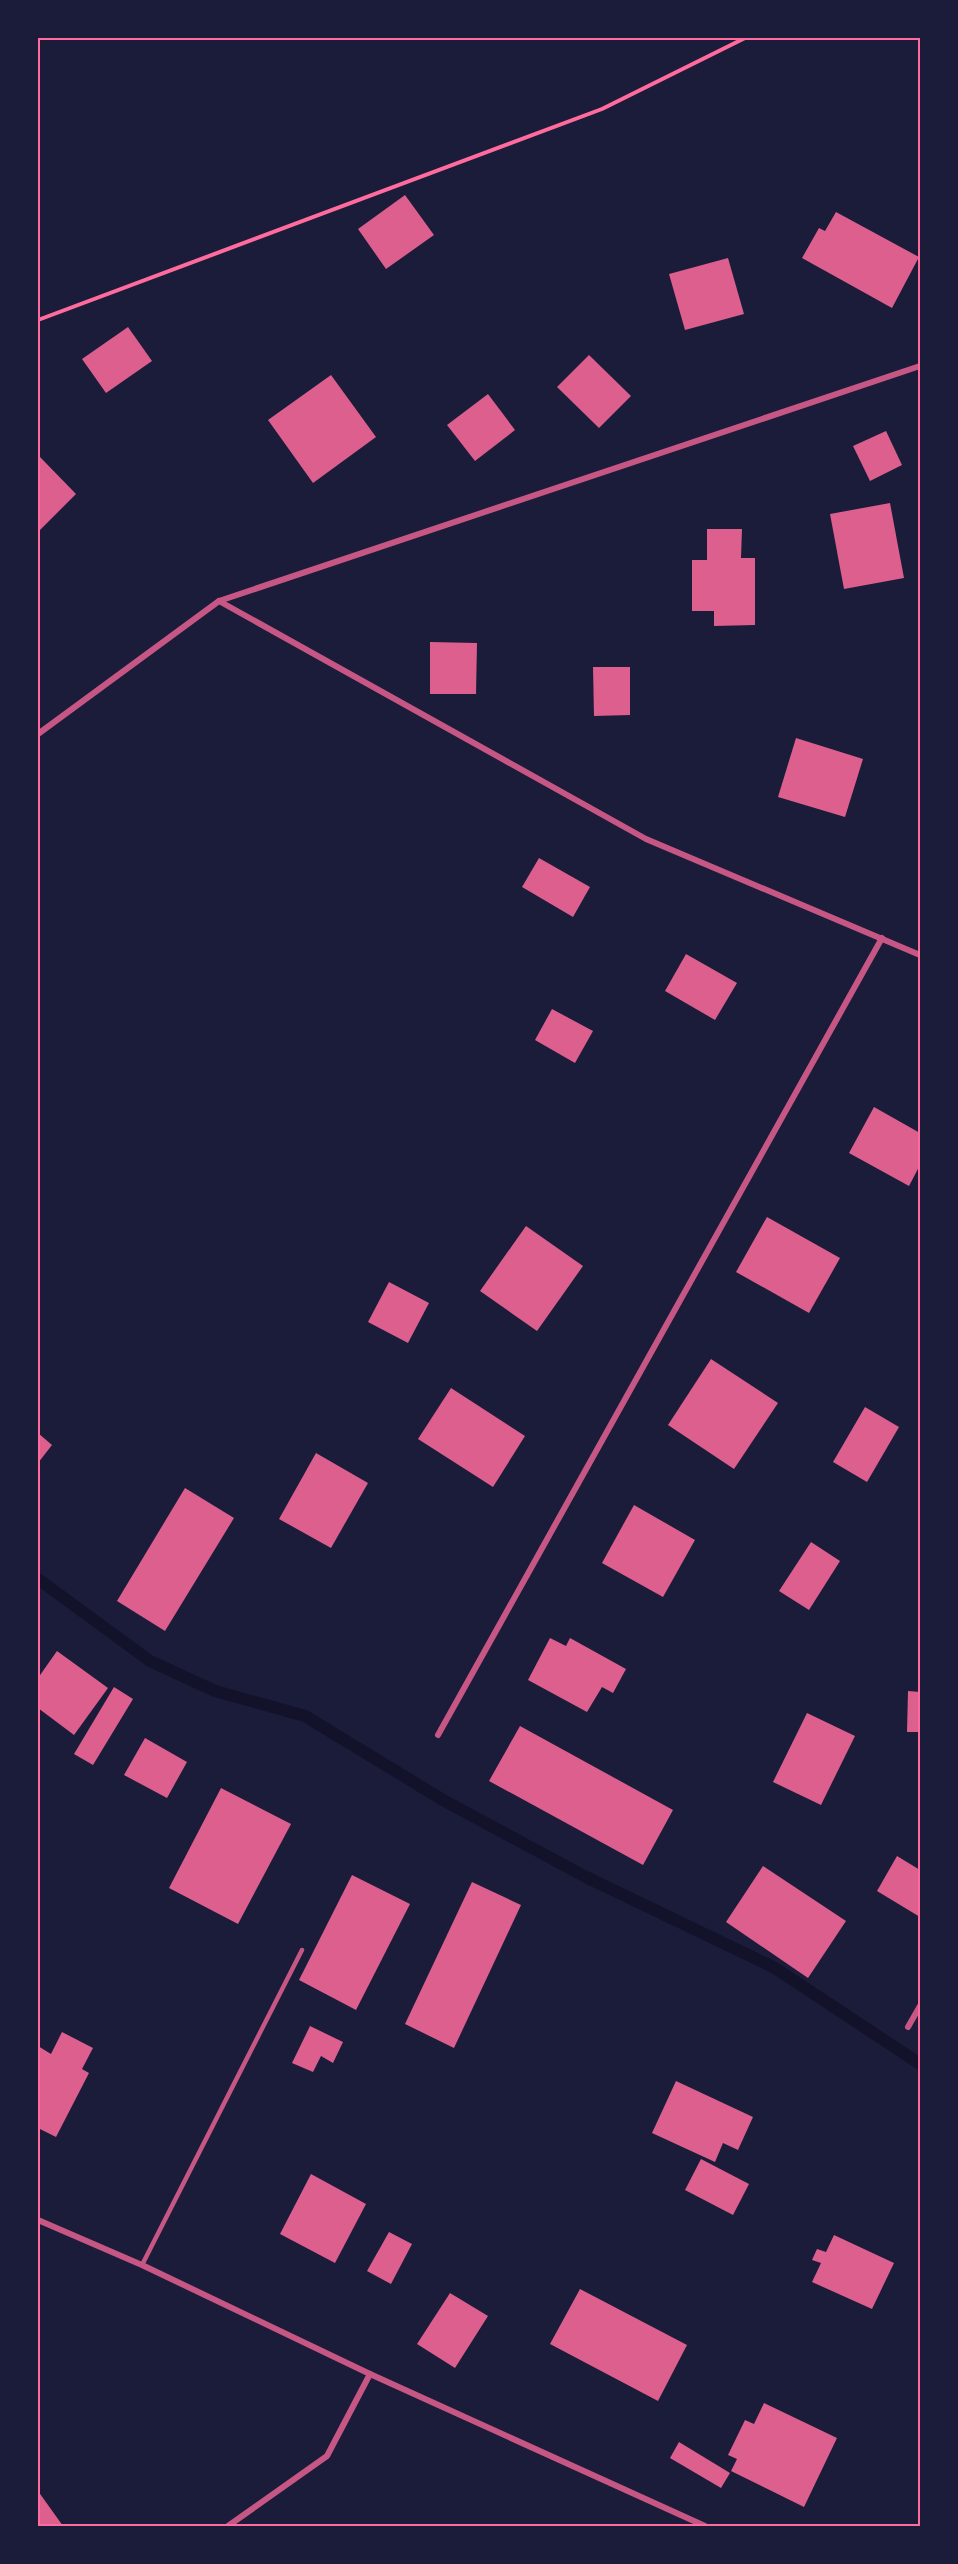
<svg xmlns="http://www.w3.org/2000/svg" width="958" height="2564" viewBox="0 0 958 2564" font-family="'Source Sans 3',sans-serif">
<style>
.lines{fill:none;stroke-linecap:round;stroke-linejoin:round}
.stream{stroke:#12122b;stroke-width:12}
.building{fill:#dd5f8e}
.path{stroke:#ff6b9d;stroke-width:4}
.service{stroke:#c65784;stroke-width:4.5}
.minor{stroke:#c65784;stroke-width:6}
.neatline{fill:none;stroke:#ff6b9d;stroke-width:2}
</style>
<rect width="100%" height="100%" fill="#1b1b3a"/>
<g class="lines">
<path class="stream" d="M 38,1579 L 150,1661 L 215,1691 L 305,1716 L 443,1800 L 586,1877 L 775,1968 L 920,2064"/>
</g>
<g class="building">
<path d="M 405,195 L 434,235 L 386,269 L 358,229 Z"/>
<path d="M 836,212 L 919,257 L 892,308 L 802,258 L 819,228 L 825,231 Z"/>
<path d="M 728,258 L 744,314 L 685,330 L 669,274 Z"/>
<path d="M 128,327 L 152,361 L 106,393 L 82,359 Z"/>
<path d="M 589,355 L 631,396 L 599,428 L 557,387 Z"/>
<path d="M 331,375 L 376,437 L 313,483 L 268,420 Z"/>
<path d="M 488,394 L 515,430 L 475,461 L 447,425 Z"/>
<path d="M 886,431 L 902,465 L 870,481 L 853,446 Z"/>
<path d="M 40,457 L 76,494 L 38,532 L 38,460 Z"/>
<path d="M 890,503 L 904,578 L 844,589 L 830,514 Z"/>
<path d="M 707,529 L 742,529 L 741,558 L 755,558 L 755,625 L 714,626 L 714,611 L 692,611 L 692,560 L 707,560 Z"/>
<path d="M 430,642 L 477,643 L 476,694 L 430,694 Z"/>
<path d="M 593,667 L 630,667 L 630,715 L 594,716 Z"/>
<path d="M 796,738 L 863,759 L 845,817 L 778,797 Z"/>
<path d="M 539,858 L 590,887 L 573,917 L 522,887 Z"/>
<path d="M 686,954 L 737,983 L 715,1020 L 665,991 Z"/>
<path d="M 552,1009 L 593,1031 L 575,1063 L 535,1040 Z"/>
<path d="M 874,1107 L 920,1133 L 920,1165 L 909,1186 L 849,1153 Z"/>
<path d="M 767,1217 L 840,1258 L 809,1313 L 736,1272 Z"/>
<path d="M 526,1226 L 583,1266 L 537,1331 L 480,1291 Z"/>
<path d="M 389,1282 L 429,1303 L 408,1343 L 368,1322 Z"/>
<path d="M 711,1359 L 778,1403 L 734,1469 L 668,1425 Z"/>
<path d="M 451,1388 L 525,1436 L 493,1487 L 418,1439 Z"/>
<path d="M 865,1407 L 899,1427 L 867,1482 L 833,1462 Z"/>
<path d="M 38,1433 L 52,1445 L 38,1463 Z"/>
<path d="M 316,1453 L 368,1483 L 331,1548 L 279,1519 Z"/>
<path d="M 185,1488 L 234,1518 L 165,1631 L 117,1601 Z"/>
<path d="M 634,1505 L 695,1540 L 663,1597 L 602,1563 Z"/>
<path d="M 811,1542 L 840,1561 L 809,1610 L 779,1591 Z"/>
<path d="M 550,1638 L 566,1646 L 570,1638 L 626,1669 L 613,1693 L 602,1687 L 587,1712 L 528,1680 Z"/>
<path d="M 57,1651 L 108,1688 L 74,1735 L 38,1708 L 38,1678 Z"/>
<path d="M 114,1687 L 133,1699 L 93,1765 L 74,1754 Z"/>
<path d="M 908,1691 L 920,1692 L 920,1732 L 907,1732 Z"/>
<path d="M 807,1713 L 855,1736 L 821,1805 L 773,1782 Z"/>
<path d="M 520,1726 L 673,1810 L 643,1865 L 489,1781 Z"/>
<path d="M 145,1738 L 187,1762 L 167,1798 L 124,1775 Z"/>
<path d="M 221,1788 L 291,1824 L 238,1924 L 169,1888 Z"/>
<path d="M 897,1856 L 920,1870 L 920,1917 L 877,1891 Z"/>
<path d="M 763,1866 L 846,1921 L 808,1978 L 726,1922 Z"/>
<path d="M 352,1875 L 410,1904 L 356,2010 L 299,1980 Z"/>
<path d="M 472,1882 L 521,1905 L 454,2048 L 405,2024 Z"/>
<path d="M 310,2026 L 343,2042 L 333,2063 L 321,2056 L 313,2072 L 292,2063 Z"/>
<path d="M 62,2032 L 93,2048 L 82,2069 L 89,2073 L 56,2137 L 38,2128 L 38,2046 L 51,2054 Z"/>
<path d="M 676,2081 L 753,2117 L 738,2150 L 723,2143 L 715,2162 L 652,2133 Z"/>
<path d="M 701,2159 L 749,2184 L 733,2215 L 685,2190 Z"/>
<path d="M 311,2174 L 366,2204 L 335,2263 L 280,2234 Z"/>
<path d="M 389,2232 L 412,2244 L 391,2284 L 367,2271 Z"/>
<path d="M 834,2235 L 894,2263 L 872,2309 L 812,2282 L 821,2263 L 812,2260 L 817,2249 L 826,2252 Z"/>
<path d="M 580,2289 L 687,2345 L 658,2401 L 550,2344 Z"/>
<path d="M 450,2293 L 488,2316 L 455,2368 L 417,2344 Z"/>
<path d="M 764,2403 L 837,2438 L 804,2507 L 731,2471 L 737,2459 L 728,2455 L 745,2420 L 754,2424 Z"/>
<path d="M 679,2442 L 730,2473 L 721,2488 L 670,2458 Z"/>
<path d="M 38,2491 L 63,2526 L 38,2526 Z"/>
</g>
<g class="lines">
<path class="path" d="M 38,320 L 602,109 L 745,38"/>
<path class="service" d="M 142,2265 L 302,1950"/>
<g class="minor">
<path d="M 219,601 L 646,839 L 920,955"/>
<path d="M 38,734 L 219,601 L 920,366"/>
<path d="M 438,1735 L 882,938"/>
<path d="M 908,2027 L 920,2006"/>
<path d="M 38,2220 L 142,2265 L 370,2374 L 705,2526"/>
<path d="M 228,2526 L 327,2456 L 370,2374"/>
</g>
</g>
<rect width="958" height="2564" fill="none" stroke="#1b1b3a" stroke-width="78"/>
<rect x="39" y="39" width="880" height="2486" class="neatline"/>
</svg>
